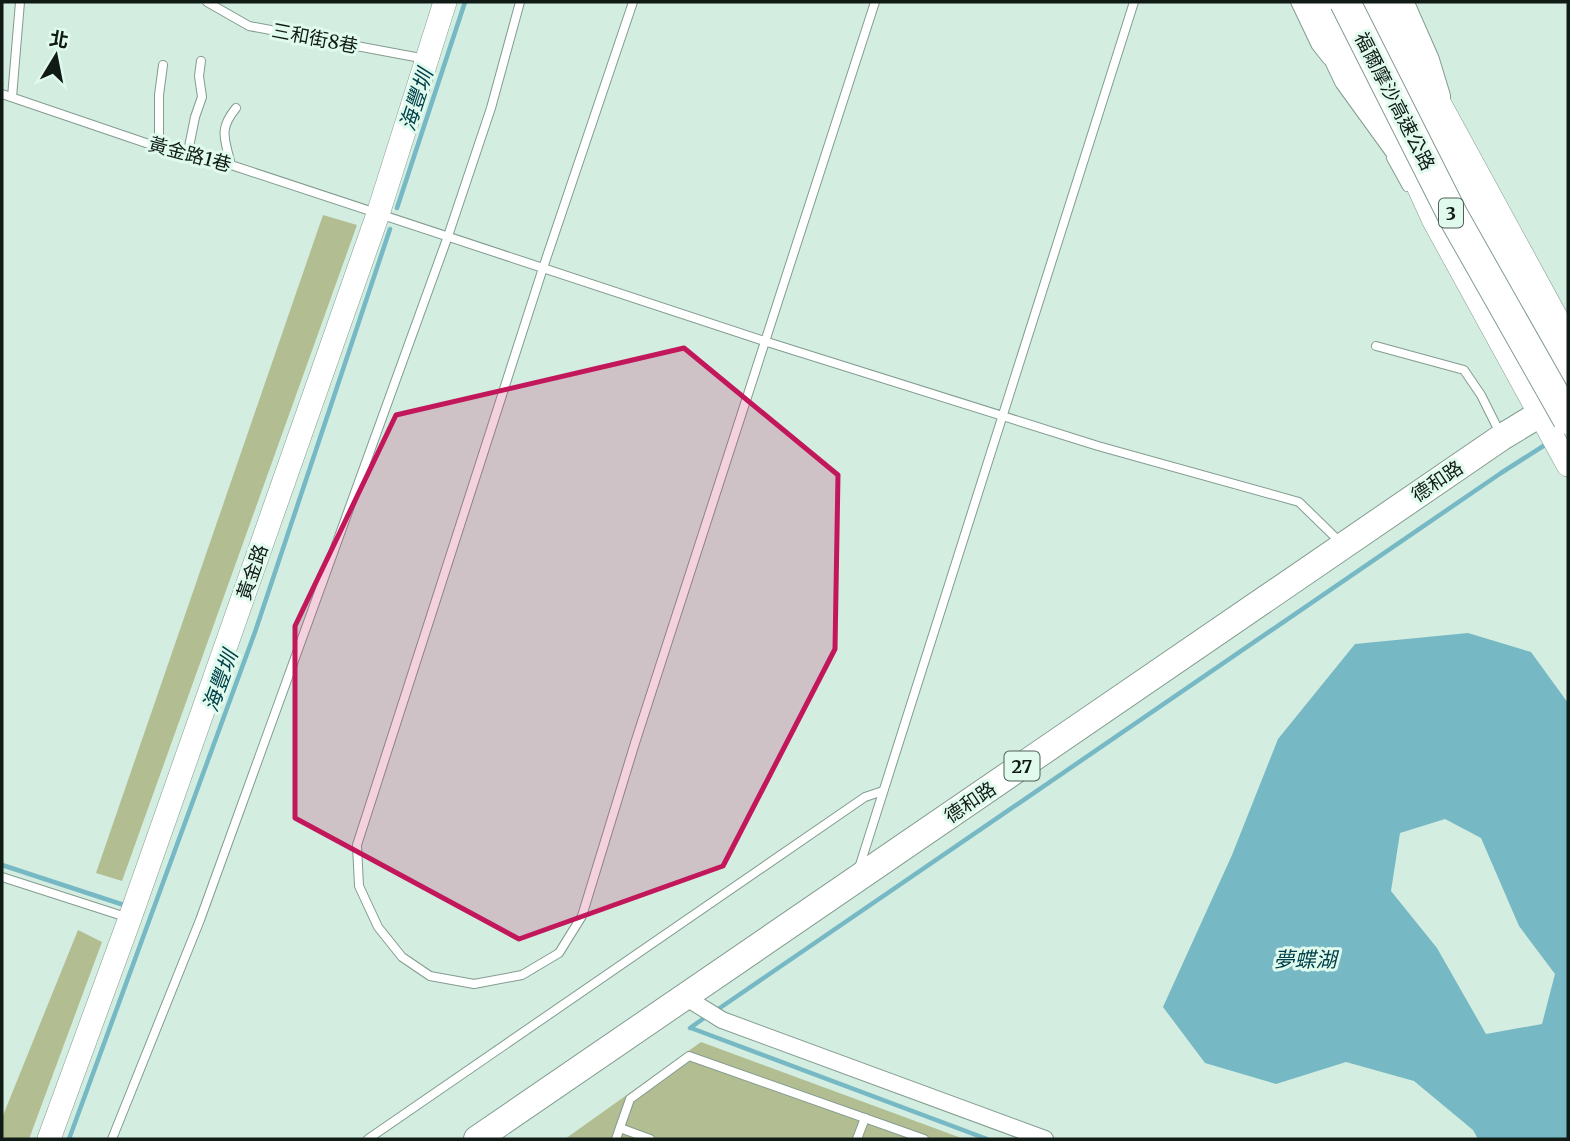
<svg xmlns="http://www.w3.org/2000/svg" width="1570" height="1141" viewBox="0 0 1570 1141" font-family="Merriweather,'Noto Sans TC',serif">
<style>
.green{fill:#b2be91}
.water{fill:#77b8c5;fill-rule:evenodd}
.lines{fill:none;stroke-linecap:round;stroke-linejoin:round}
.stream{stroke:#77b8c5;stroke-width:4.5}
.lane-casing{stroke:#839c90;stroke-width:10}
.street-casing{stroke:#839c90;stroke-width:18}
.secondary-casing{stroke:#839c90;stroke-width:24}
.primary-casing{stroke:#839c90;stroke-width:28}
.highway-casing{stroke:#839c90;stroke-width:32}
.lane{stroke:#fff;stroke-width:8}
.street{stroke:#fff;stroke-width:16}
.secondary{stroke:#fff;stroke-width:23}
.primary{stroke:#fff;stroke-width:26}
.highway{stroke:#fff;stroke-width:30}
.highway-bridge-casing{stroke:#839c90;stroke-width:32;stroke-linecap:butt}
.highway-bridge{stroke:#fff;stroke-width:30}
.marked{fill:#c2185b;fill-opacity:0.2;stroke:#c2185b;stroke-width:5;stroke-linejoin:round}
.labels{text-anchor:middle;dominant-baseline:central;stroke-width:6;stroke-linejoin:round;paint-order:stroke}
.shield{fill:#e0fbee;stroke:#4f5e57;stroke-width:2}
.shield-label{font-size:18px;font-weight:bold;fill:#111b16}
.street-label{font-size:19px;fill:#111b16;stroke:#e0fbee}
.water-label{font-size:21px;font-style:italic;fill:#00404a;stroke:#e0fbee}
</style>
<rect width="100%" height="100%" fill="#d3ede1"/>
<g class="green">
<path d="M 323,215 L 357,225 L 122,881 L 96,873 Z"/>
<path d="M 78,930 L 102,942 L 29,1139 L 2,1139 L 2,1118 Z"/>
<path d="M 701,1042 L 964,1139 L 565,1139 Z"/>
</g>
<path class="water" d="M 1468,633 L 1531,652 L 1568,703 L 1568,1139 L 1478,1139 L 1473,1130 L 1414,1081 L 1346,1062 L 1276,1084 L 1205,1063 L 1163,1007 L 1232,855 L 1278,739 L 1355,644 ZM 1445,819 L 1481,838 L 1519,926 L 1555,974 L 1542,1024 L 1486,1034 L 1437,948 L 1391,891 L 1400,833 Z"/>
<g class="lines">
<g class="stream">
<path d="M 397,208 L 465,2"/>
<path d="M 2,865 L 127,906"/>
<path d="M 714,1012 L 1501,473 L 1548,443"/>
<path d="M 690,1028 L 707,1016"/>
<path d="M 691,1028 L 987,1139"/>
<path d="M 69,1139 L 255,632 L 390,229"/>
</g>
<g class="lane-casing">
<g id="lane">
<path d="M 207,2 L 249,26 L 426,59"/>
<path d="M 633,2 L 543,268 L 357,845 L 359,886 L 378,927 L 402,957 L 430,976 L 474,984 L 522,975 L 559,953 L 582,916 L 635,743 L 875,2"/>
<path d="M 1295,2 L 1316,46 L 1327,60"/>
<path d="M 2,94 L 187,157 L 231,165 L 764,341 L 1098,446 L 1299,502 L 1340,542"/>
<path d="M 12,97 L 20,2"/>
<path d="M 159,147 L 159,95 L 163,65"/>
<path d="M 187,157 L 195,117 L 202,97 L 199,76 L 201,61"/>
<path d="M 1391,158 L 1407,187"/>
<path d="M 231,165 C 225,139 218,130 236,108"/>
<path d="M 1376,346 L 1464,370 L 1481,395 L 1501,435"/>
<path d="M 859,868 L 1134,2"/>
<path d="M 2,877 L 129,918"/>
<path d="M 620,1128 L 650,1139"/>
<path d="M 112,1139 L 200,920 L 448,236 L 491,108 L 520,2"/>
<path d="M 368,1139 L 865,797 L 883,791"/>
<path d="M 616,1139 L 630,1099 L 689,1056 L 924,1139"/>
<path d="M 857,1139 L 865,1118"/>
</g>
</g>
<g class="street-casing">
<path id="street" d="M 685,997 L 722,1020 L 1045,1139"/>
</g>
<g class="secondary-casing">
<g id="secondary">
<path d="M 1429,84 L 1568,339"/>
<path d="M 1397,140 L 1434,221 L 1568,465"/>
<path d="M 49,1139 L 130,918 L 378,214 L 445,2"/>
</g>
</g>
<g class="primary-casing">
<path id="primary" d="M 477,1139 L 1502,437 L 1568,397"/>
</g>
<g class="highway-casing">
<g id="highway">
<path d="M 1313,2 L 1349,78 L 1404,154"/>
<path d="M 1371,2 L 1426,116 L 1568,374"/>
<path d="M 1398,2 L 1424,61 L 1435,97"/>
</g>
</g>
<use href="#lane" class="lane"/>
<use href="#street" class="street"/>
<use href="#secondary" class="secondary"/>
<use href="#primary" class="primary"/>
<use href="#highway" class="highway"/>
<g class="highway-bridge-casing">
<path id="highway-bridge" d="M 1345,2 L 1453,216 L 1568,419"/>
</g>
<use href="#highway-bridge" class="highway-bridge"/>
</g>
<path class="marked" d="M 684,348 L 838,475 L 835,649 L 723,866 L 519,939 L 295,818 L 295,626 L 396,415 Z"/>
<g class="labels">
<g class="shield">
<rect x="1439" y="198.5" width="24" height="29" rx="5"/>
<rect x="1004.5" y="751.5" width="35" height="29" rx="5"/>
</g>
<g class="shield-label">
<text x="1451" y="213">3</text>
<text x="1022" y="766">27</text>
</g>
<g class="street-label">
<text transform="translate(315 38) rotate(11)">三和街8巷</text>
<text transform="translate(1395 101) rotate(63)">福爾摩沙高速公路</text>
<text transform="translate(190 154) rotate(15)">黃金路1巷</text>
<text transform="translate(1437 481) rotate(-34)">德和路</text>
<text transform="translate(252 572) rotate(-71)">黃金路</text>
<text transform="translate(970 802) rotate(-34)">德和路</text>
</g>
<g class="water-label">
<text transform="translate(416 100) rotate(-72)">海豐圳</text>
<text transform="translate(220 681) rotate(-70)">海豐圳</text>
<text x="1305" y="959">夢蝶湖</text>
</g>
</g>
<rect width="1570" height="1141" fill="none" stroke="#111b16" stroke-width="7"/>
<g transform="translate(56 56) rotate(10)" stroke="#e0fbee" stroke-width="5" paint-order="stroke">
<path d="M0-5L12 26L0 18L-12 26Z" fill="#111b16"/>
<text y="-10" font-size="19" font-weight="bold" text-anchor="middle" fill="#111b16">北</text>
</g>
</svg>
